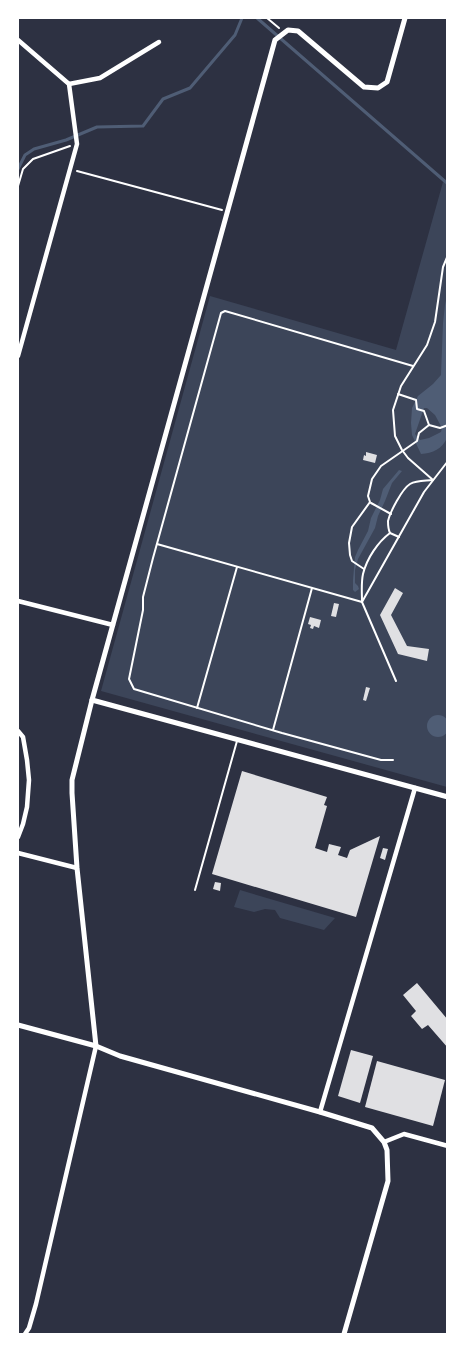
<svg xmlns="http://www.w3.org/2000/svg" width="465" height="1352" viewBox="0 0 465 1352" font-family="Lato,sans-serif">
<style>
.green{fill:#3c4559}
.water{fill:#4f5d75;fill-rule:evenodd}
.lines{fill:none;stroke-linecap:round;stroke-linejoin:round}
.stream{stroke:#4f5d75;stroke-width:3}
.building{fill:#e0e0e3}
.path{stroke:#fff;stroke-width:2}
.service{stroke:#fff;stroke-width:2}
.minor{stroke:#fff;stroke-width:4.5}
.tertiary{stroke:#fff;stroke-width:5}
</style>
<rect width="100%" height="100%" fill="#2d3142"/>
<g class="green">
<path d="M 443,182 L 448,185 L 447,787 L 101,691 L 210,296 L 396,350 Z"/>
<path d="M 240,890 L 335,918 L 324,930 L 280,918 L 275,910 L 265,909 L 254,912 L 234,907 Z"/>
</g>
<g class="water">
<path d="M 447,296 L 447,438 C 442,449 433,453 421,454 L 412,435 L 411,423 L 412,408 L 418,396 L 433,384 L 441,375 L 443,323 L 445,305 ZM 424,408 L 427,408 L 435,415 L 442,428 L 441,432 L 429,438 L 420,440 L 415,434 Z"/>
<path d="M 399,470 L 402,471 L 392,483 L 385,501 L 378,516 L 375,528 L 358,559 L 355,570 L 355,583 L 358,586 L 359,589 L 355,592 L 353,590 L 353,580 L 355,557 L 358,550 L 368,531 L 371,518 L 380,500 L 383,489 Z"/>
<circle cx="438" cy="726" r="11"/>
</g>
<g class="lines">
<g class="stream">
<path d="M 257,18 L 448,184"/>
<path d="M 18,169 L 25,155 L 34,149 L 66,140 L 97,127 L 143,126 L 163,99 L 190,88 L 235,35 L 242,18"/>
</g>
</g>
<g class="building">
<path d="M 366,452 L 377,455 L 375,463 L 363,460 L 364,455 L 366,456 Z"/>
<path d="M 395,588 L 403,593 L 391,615 L 407,646 L 429,649 L 427,661 L 398,654 L 380,615 Z"/>
<path d="M 334,603 L 339,604 L 336,617 L 331,616 Z"/>
<path d="M 310,617 L 321,620 L 319,628 L 314,626 L 313,629 L 310,628 L 311,625 L 308,624 Z"/>
<path d="M 366,687 L 370,688 L 366,701 L 363,700 Z"/>
<path d="M 242,771 L 327,797 L 324,805 L 327,806 L 315,848 L 327,852 L 329,844 L 341,847 L 338,855 L 347,858 L 350,850 L 380,836 L 356,917 L 212,874 Z"/>
<path d="M 383,848 L 388,849 L 385,860 L 380,858 Z"/>
<path d="M 215,882 L 221,883 L 220,891 L 213,889 Z"/>
<path d="M 417,983 L 448,1020 L 448,1048 L 428,1025 L 422,1029 L 411,1016 L 416,1011 L 403,995 Z"/>
<path d="M 351,1050 L 373,1056 L 360,1103 L 338,1096 Z"/>
<path d="M 377,1061 L 445,1080 L 433,1126 L 365,1107 Z"/>
</g>
<g class="lines">
<g class="path">
<path d="M 267,18 L 279,28"/>
<path d="M 77,171 L 222,210"/>
<path d="M 18,186 L 23,169 L 33,159 L 70,146"/>
<path d="M 398,394 L 416,400 L 417,409 L 424,411 L 429,425"/>
<path d="M 429,425 L 440,428 L 448,425"/>
<path d="M 433,480 L 408,458 L 402,450 L 395,436 L 393,410 L 401,386 L 427,345 L 435,322 L 443,267 L 448,255"/>
<path d="M 371,503 L 391,514"/>
<path d="M 390,533 L 399,537"/>
<path d="M 157,544 L 362,602 C 362,593 361,583 363,574 C 367,558 378,542 390,533 C 388,529 388,525 388,521 C 390,512 402,489 410,484 C 417,480 425,481 433,480"/>
<path d="M 364,569 L 352,561 L 350,555 L 349,543 L 352,527 L 370,502 L 368,496 L 372,479 L 381,466 L 417,441 L 419,433 L 429,425"/>
<path d="M 396,681 L 362,602 L 424,492 L 448,461"/>
<path d="M 197,708 L 237,567"/>
<path d="M 273,730 L 312,588"/>
<path d="M 393,760 L 381,760 L 282,733 L 134,689 L 129,679 L 143,610 L 143,597 L 153,558 L 221,313 L 225,311 L 413,366"/>
</g>
<path class="service" d="M 195,890 L 237,741"/>
<g class="minor">
<path d="M 18,40 L 69,84 L 77,144 L 18,356"/>
<path d="M 69,84 L 100,78 L 159,42"/>
<path d="M 18,601 L 113,625"/>
<path d="M 18,731 L 23,737 L 27,760 L 29,780 L 27,807 L 23,824 L 18,837"/>
<path d="M 18,853 L 77,868"/>
<path d="M 320,1112 L 415,788"/>
<path d="M 384,1142 L 404,1134 L 448,1146"/>
<path d="M 25,1334 L 29,1328 L 36,1304 L 96,1046"/>
</g>
<g class="tertiary">
<path d="M 92,700 L 448,797"/>
<path d="M 18,1025 L 96,1046 L 120,1056 L 320,1112 L 372,1128 L 384,1142 L 387,1150 L 388,1181 L 344,1334"/>
<path d="M 96,1046 L 77,868 L 72,793 L 72,780 L 92,700 L 275,40 L 288,30 L 298,31 L 364,87 L 378,88 L 387,82 L 405,18"/>
</g>
</g>
<rect width="465" height="1352" fill="none" stroke="#ffffff" stroke-width="38"/>
</svg>
